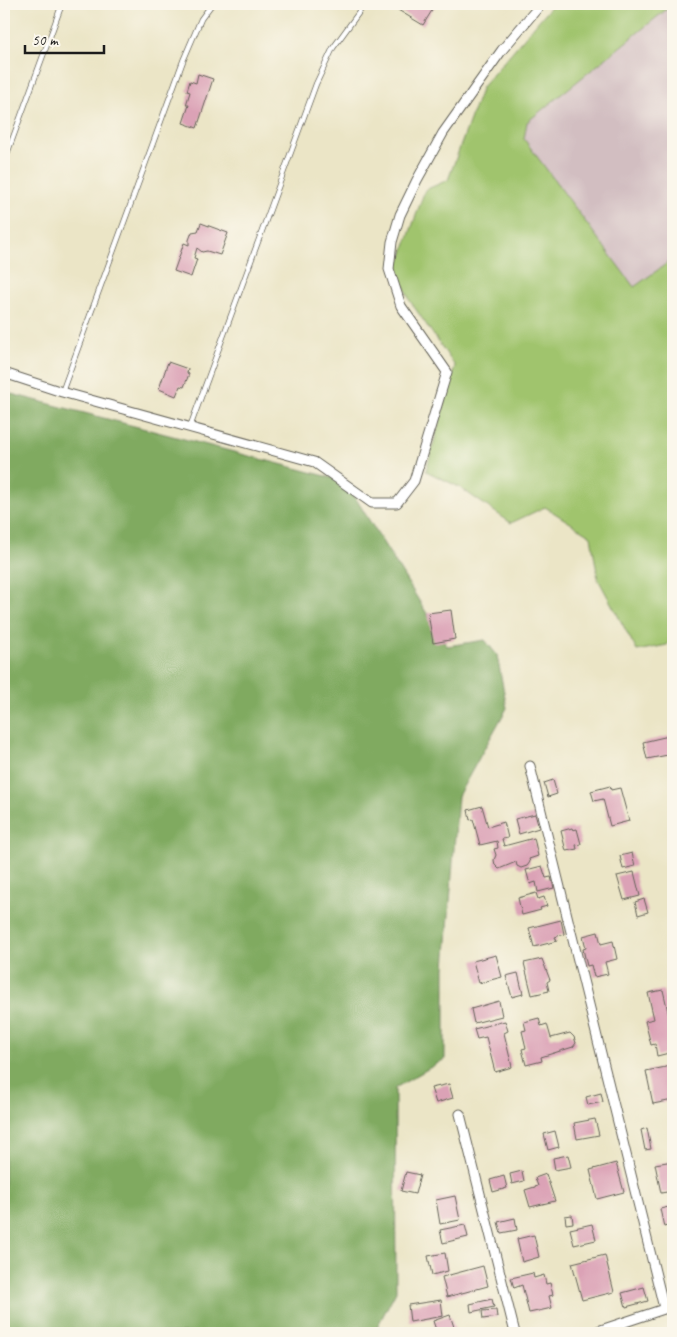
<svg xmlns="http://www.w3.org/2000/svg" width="677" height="1337" viewBox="0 0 677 1337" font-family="Caveat,sans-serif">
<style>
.industrial{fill:#d2bec1}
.green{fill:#a0c46d;stroke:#5e7044}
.forest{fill:#80aa60;stroke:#4e633e}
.building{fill:#dba2b6}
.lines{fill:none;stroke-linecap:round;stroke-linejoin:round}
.lane-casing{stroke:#646258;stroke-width:6}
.street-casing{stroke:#646258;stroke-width:11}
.lane{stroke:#fff;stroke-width:4.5}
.street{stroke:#fff;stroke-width:9}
</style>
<rect width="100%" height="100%" fill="#fbf7ec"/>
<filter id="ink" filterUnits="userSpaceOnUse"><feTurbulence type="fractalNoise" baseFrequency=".02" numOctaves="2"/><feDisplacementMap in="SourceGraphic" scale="10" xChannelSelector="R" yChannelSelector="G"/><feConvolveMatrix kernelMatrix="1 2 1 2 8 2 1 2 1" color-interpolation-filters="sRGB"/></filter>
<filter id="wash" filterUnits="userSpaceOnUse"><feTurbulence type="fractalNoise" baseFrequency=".0096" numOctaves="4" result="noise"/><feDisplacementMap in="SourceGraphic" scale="20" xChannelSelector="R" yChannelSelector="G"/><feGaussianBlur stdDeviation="1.12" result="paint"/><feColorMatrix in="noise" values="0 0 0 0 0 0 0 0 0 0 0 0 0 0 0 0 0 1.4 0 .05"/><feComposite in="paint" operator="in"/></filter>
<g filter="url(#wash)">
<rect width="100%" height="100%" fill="#ebe5c6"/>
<path class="industrial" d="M 673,4 L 673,259 L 634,287 L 524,139 L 527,122 Z"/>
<path class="green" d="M 553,4 L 672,5 L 527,122 L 524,139 L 634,287 L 673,259 L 673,639 L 667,645 L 637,651 L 598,579 L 591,536 L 545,507 L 511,523 L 459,487 L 426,471 L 455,366 L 410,301 L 397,269 L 425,190 L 448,180 L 482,87 Z"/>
<path class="forest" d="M 4,392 L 345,481 L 447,646 L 485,640 L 497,655 L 507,708 L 458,796 L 445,968 L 445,1059 L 395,1088 L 396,1291 L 374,1333 L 4,1333 Z"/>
<g id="blocks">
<g class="building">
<path d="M 402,4 L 436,4 L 423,25 L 398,10 Z"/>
<path d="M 198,74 L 213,79 L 197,128 L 183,123 L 189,105 L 186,105 L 190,92 L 187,91 L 190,81 L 196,83 Z"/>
<path d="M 201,223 L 228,233 L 220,255 L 207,251 L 202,252 L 197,248 L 194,258 L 197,259 L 191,277 L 174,271 L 184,243 L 189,245 L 189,240 L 192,232 L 198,231 Z"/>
<path d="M 168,362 L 188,369 L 187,373 L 189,374 L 184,387 L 180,386 L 176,396 L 159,389 Z"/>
<path d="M 451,610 L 455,639 L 433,643 L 428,613 Z"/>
<path d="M 673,735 L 673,754 L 647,759 L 643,742 Z"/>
<path d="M 553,780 L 557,794 L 548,797 L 544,783 Z"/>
<path d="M 610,786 L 611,790 L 620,788 L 629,821 L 610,826 L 603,799 L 594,801 L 591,791 Z"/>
<path d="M 482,806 L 488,827 L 504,822 L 508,838 L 502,839 L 504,846 L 534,838 L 538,856 L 529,859 L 530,862 L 527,866 L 521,868 L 517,866 L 516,862 L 499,869 L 495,865 L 494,860 L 496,855 L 494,849 L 498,848 L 497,841 L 480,845 L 473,819 L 470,820 L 468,810 Z"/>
<path d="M 535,814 L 539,828 L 519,834 L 515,819 Z"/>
<path d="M 572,828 L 573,830 L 577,829 L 581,844 L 576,845 L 577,849 L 566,851 L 561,831 Z"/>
<path d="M 632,853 L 635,866 L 623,869 L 620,856 Z"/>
<path d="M 542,866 L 546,878 L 551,877 L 554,888 L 538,892 L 536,882 L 530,884 L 526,870 Z"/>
<path d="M 634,872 L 640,896 L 624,900 L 617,876 Z"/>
<path d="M 536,893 L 538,899 L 544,897 L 547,906 L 540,908 L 541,910 L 522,915 L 518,898 Z"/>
<path d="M 644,899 L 648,912 L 638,915 L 635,902 Z"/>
<path d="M 561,920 L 564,934 L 555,937 L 557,941 L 534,947 L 529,928 Z"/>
<path d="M 598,932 L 601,944 L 613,941 L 617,959 L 605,962 L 608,974 L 594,977 L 591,965 L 587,966 L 583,949 L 586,948 L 583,936 Z"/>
<path d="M 496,955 L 502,977 L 479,983 L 473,961 Z"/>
<path d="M 542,959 L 550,980 L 547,982 L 549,991 L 532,995 L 524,963 Z"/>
<path d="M 518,973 L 523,994 L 512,997 L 506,976 Z"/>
<path d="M 663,990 L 669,1016 L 671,1016 L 673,1024 L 673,1052 L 657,1056 L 655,1044 L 651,1045 L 645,1021 L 654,1019 L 648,993 Z"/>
<path d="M 499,1001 L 502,1016 L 474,1023 L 471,1009 Z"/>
<path d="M 539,1018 L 541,1026 L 547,1024 L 551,1038 L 570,1033 L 574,1037 L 576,1043 L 573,1047 L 541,1057 L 542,1061 L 526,1065 L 522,1049 L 526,1048 L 522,1031 L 526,1030 L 524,1022 Z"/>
<path d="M 505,1021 L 508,1031 L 504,1033 L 512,1067 L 495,1072 L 486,1037 L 477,1039 L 474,1029 Z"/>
<path d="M 671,1066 L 673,1078 L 673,1100 L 653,1104 L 646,1071 Z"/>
<path d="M 449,1084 L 453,1098 L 436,1103 L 431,1088 Z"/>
<path d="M 601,1093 L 603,1102 L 588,1105 L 586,1097 Z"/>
<path d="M 595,1119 L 599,1135 L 577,1139 L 574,1123 Z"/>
<path d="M 647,1128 L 651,1149 L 645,1150 L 641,1130 Z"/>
<path d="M 555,1131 L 559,1147 L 548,1150 L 544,1134 Z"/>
<path d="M 568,1155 L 571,1167 L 555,1170 L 553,1158 Z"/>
<path d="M 673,1161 L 673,1191 L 661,1193 L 655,1164 Z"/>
<path d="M 616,1163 L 624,1192 L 597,1199 L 590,1170 Z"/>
<path d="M 522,1171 L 524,1181 L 512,1184 L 510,1174 Z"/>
<path d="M 406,1172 L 420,1175 L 415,1194 L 401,1191 Z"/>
<path d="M 546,1174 L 555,1201 L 530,1207 L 525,1190 L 538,1186 L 535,1178 Z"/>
<path d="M 504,1176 L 507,1188 L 493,1192 L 490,1180 Z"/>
<path d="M 455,1196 L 460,1220 L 440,1224 L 436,1200 Z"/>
<path d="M 673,1206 L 673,1224 L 664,1227 L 660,1209 Z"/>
<path d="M 572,1215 L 573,1223 L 566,1224 L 565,1216 Z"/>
<path d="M 515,1218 L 517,1230 L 501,1233 L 498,1222 Z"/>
<path d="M 592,1224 L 596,1240 L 574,1245 L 570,1229 Z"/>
<path d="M 465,1225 L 468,1237 L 443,1243 L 440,1230 Z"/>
<path d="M 534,1235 L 539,1257 L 522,1262 L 517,1239 Z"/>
<path d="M 445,1253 L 448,1271 L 432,1275 L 428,1256 Z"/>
<path d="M 605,1255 L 614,1292 L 582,1300 L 572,1263 Z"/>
<path d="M 483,1266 L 488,1286 L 447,1297 L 442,1277 Z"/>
<path d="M 533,1273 L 534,1278 L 544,1275 L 546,1284 L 550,1283 L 553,1295 L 549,1296 L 552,1308 L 529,1313 L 522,1285 L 514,1288 L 511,1278 Z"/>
<path d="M 644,1287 L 648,1301 L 626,1307 L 622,1293 Z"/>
<path d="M 492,1299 L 494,1307 L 471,1312 L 470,1304 Z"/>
<path d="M 441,1300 L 443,1316 L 410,1322 L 408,1305 Z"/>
<path d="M 496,1310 L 497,1317 L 483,1319 L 482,1311 Z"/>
<path d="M 450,1315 L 456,1333 L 437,1333 L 433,1321 Z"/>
</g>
</g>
</g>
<g filter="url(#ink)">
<use href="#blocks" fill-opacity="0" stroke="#646258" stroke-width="1"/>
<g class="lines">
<g class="lane-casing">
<g id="lane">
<path d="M 4,162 L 62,4"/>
<path d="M 62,392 L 183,61 L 201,19 L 212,4"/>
<path d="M 190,427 L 316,84 L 333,48 L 365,4"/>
</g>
</g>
<g class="street-casing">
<g id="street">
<path d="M 4,373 L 62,392 L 314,462 L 372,503 L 397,503 L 414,481 L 447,372 L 401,306 L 389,269 L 392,242 L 400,215 L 417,180 L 443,133 L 502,50 L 541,4"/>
<path d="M 530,766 L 664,1308"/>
<path d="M 460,1114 L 515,1333"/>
<path d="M 592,1333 L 673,1306"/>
</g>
</g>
<use href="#lane" class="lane"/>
<use href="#street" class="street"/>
</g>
</g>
<rect width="677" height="1337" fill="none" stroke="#fbf7ec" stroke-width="20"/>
<path d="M25 45v8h79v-8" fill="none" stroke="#1c1c1c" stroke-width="2.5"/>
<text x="32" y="45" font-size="15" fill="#1c1c1c" stroke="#fbf7ec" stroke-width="4" paint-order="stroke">50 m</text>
</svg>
